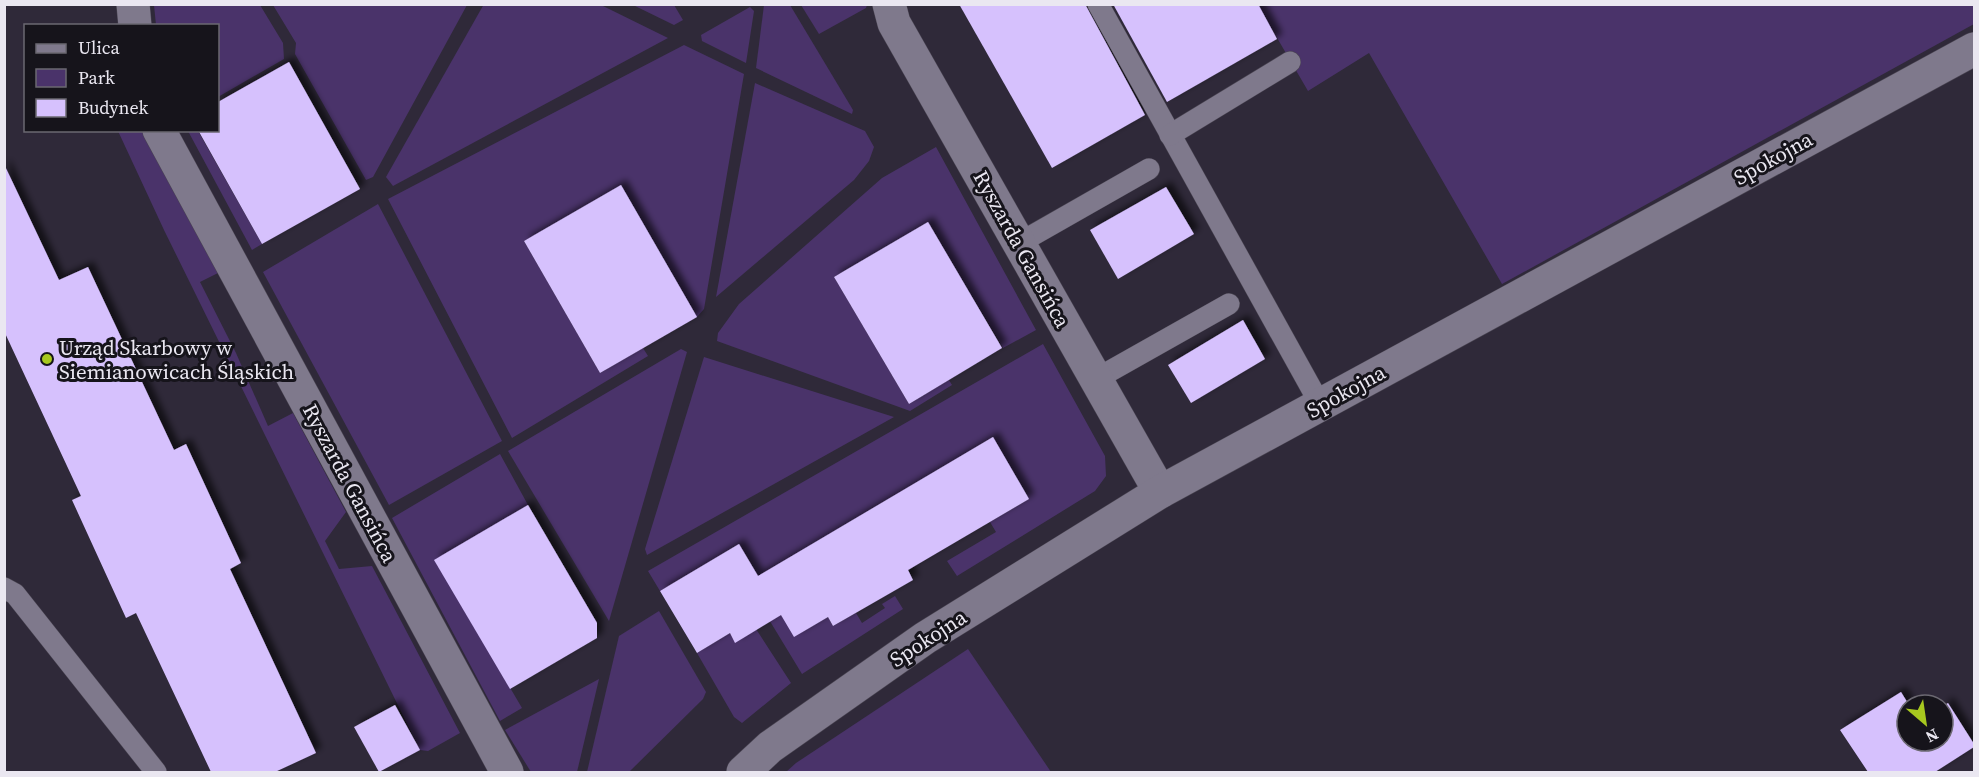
<svg xmlns="http://www.w3.org/2000/svg" width="1979" height="777" viewBox="0 0 1979 777" font-family="'Source Serif 4',serif">
<style>
.green{fill:#4a336a}
.building{fill:#d6c1fd;filter:url(#shadow)}
.lines{fill:none;stroke-linecap:round;stroke-linejoin:round}
.lane-casing{stroke:#4a4552;stroke-width:22}
.street-casing{stroke:#4a4552;stroke-width:34}
.lane{stroke:#7f798c;stroke-width:21}
.street{stroke:#7f798c;stroke-width:33}
.poi-dot{fill:#a7c81f;stroke:#16141b;stroke-width:2}
.labels{text-anchor:middle;dominant-baseline:central;stroke-width:6;stroke-linejoin:round;paint-order:stroke}
.street-label{font-size:21px;fill:#eae7f1;stroke:#16141b}
.poi-label{font-size:21px;fill:#eae7f1;stroke:#16141b;text-anchor:start}
</style>
<defs>
<filter id="shadow"><feDropShadow dx="5.5" dy="-5.5" stdDeviation="3" flood-color="#0009"/></filter>
</defs>
<rect width="100%" height="100%" fill="#2f2939"/>
<g class="green">
<path d="M 484,4 L 601,5 L 668,38 L 393,186 L 386,177 Z"/>
<path d="M 1974,4 L 1974,24 L 1502,284 L 1369,53 L 1308,91 L 1258,5 Z"/>
<path d="M 154,5 L 260,5 L 283,43 L 284,59 L 218,97 L 218,26 L 156,25 Z"/>
<path d="M 273,5 L 467,5 L 373,177 L 366,180 L 295,54 L 296,43 Z"/>
<path d="M 633,5 L 674,5 L 683,20 L 674,25 Z"/>
<path d="M 764,5 L 790,5 L 853,110 L 852,114 L 756,68 Z"/>
<path d="M 801,5 L 867,5 L 866,8 L 819,34 Z"/>
<path d="M 750,7 L 754,11 L 746,63 L 702,41 L 701,35 Z"/>
<path d="M 684,45 L 744,74 L 704,309 L 697,317 L 621,185 L 524,241 L 600,373 L 643,348 L 648,356 L 512,438 L 388,199 Z"/>
<path d="M 755,83 L 865,131 L 874,147 L 869,161 L 854,180 L 716,297 Z"/>
<path d="M 118,131 L 144,131 L 218,273 L 200,282 L 236,353 L 268,426 L 293,413 L 346,512 L 325,541 L 339,569 L 372,566 L 460,733 L 428,751 L 420,750 L 164,230 Z"/>
<path d="M 188,131 L 198,131 L 262,244 L 252,250 Z"/>
<path d="M 936,147 L 1036,330 L 1003,348 L 928,222 L 834,277 L 909,404 L 949,380 L 952,385 L 910,411 L 717,341 L 718,333 L 739,304 L 882,178 Z"/>
<path d="M 378,204 L 502,441 L 389,505 L 263,272 Z"/>
<path d="M 1043,344 L 1105,456 L 1106,476 L 1095,491 L 957,576 L 947,561 L 996,532 L 990,522 L 1029,499 L 993,437 L 758,576 L 739,544 L 660,591 L 648,571 Z"/>
<path d="M 681,349 L 687,352 L 609,621 L 508,451 Z"/>
<path d="M 704,357 L 894,417 L 647,555 L 645,549 Z"/>
<path d="M 500,454 L 528,505 L 435,560 L 522,708 L 500,721 L 392,518 Z"/>
<path d="M 895,596 L 903,609 L 802,674 L 765,613 L 776,606 L 795,636 L 828,617 L 833,626 L 856,613 L 862,623 L 885,608 L 882,604 Z"/>
<path d="M 659,611 L 706,692 L 703,699 L 629,772 L 587,772 L 619,636 Z"/>
<path d="M 756,629 L 791,683 L 742,723 L 734,717 L 697,653 L 730,633 L 735,642 Z"/>
<path d="M 968,649 L 1051,772 L 786,772 L 796,763 Z"/>
<path d="M 599,679 L 577,772 L 531,772 L 505,730 Z"/>
</g>
<g class="building">
<path d="M 959,4 L 1085,4 L 1145,115 L 1052,168 Z"/>
<path d="M 1113,4 L 1258,4 L 1277,39 L 1167,102 Z"/>
<path d="M 289,62 L 360,189 L 262,244 L 198,130 L 218,130 L 218,102 Z"/>
<path d="M 4,164 L 59,280 L 88,267 L 174,450 L 186,444 L 241,563 L 230,569 L 316,753 L 275,772 L 211,772 L 136,613 L 126,618 L 72,500 L 81,496 L 4,331 Z"/>
<path d="M 621,185 L 697,317 L 600,373 L 524,241 Z"/>
<path d="M 1166,187 L 1194,234 L 1118,279 L 1090,230 Z"/>
<path d="M 928,222 L 1002,348 L 909,404 L 834,277 Z"/>
<path d="M 1243,320 L 1265,359 L 1191,403 L 1168,365 Z"/>
<path d="M 993,437 L 1029,499 L 908,570 L 913,580 L 833,626 L 828,617 L 794,637 L 781,615 L 735,643 L 730,633 L 697,653 L 660,591 L 739,544 L 758,576 Z"/>
<path d="M 528,505 L 597,623 L 597,638 L 510,689 L 434,560 Z"/>
<path d="M 1901,692 L 1909,705 L 1907,705 L 1907,741 L 1943,741 L 1943,706 L 1948,703 L 1974,744 L 1974,747 L 1935,772 L 1868,772 L 1840,730 Z"/>
<path d="M 395,705 L 420,750 L 379,772 L 354,727 Z"/>
</g>
<g class="lines">
<g class="lane-casing">
<g id="lane">
<path d="M 1098,4 L 1320,404"/>
<path d="M 1170,135 L 1290,62"/>
<path d="M 1019,243 L 1149,169"/>
<path d="M 1096,379 L 1229,304"/>
<path d="M 4,588 L 15,594 L 156,772"/>
</g>
</g>
<g class="street-casing">
<g id="street">
<path d="M 133,4 L 135,26"/>
<path d="M 889,4 L 894,23 L 1160,492"/>
<path d="M 159,130 L 507,772"/>
<path d="M 743,772 L 770,747 L 925,638 L 1160,492 L 1974,49"/>
</g>
</g>
<use href="#lane" class="lane"/>
<use href="#street" class="street"/>
</g>
<circle class="poi-dot" cx="47" cy="359" r="6"/>
<g class="labels">
<g class="street-label">
<text transform="translate(1773 158) rotate(-29)">Spokojna</text>
<text transform="translate(1022 249) rotate(61)">Ryszarda Gansińca</text>
<text transform="translate(1346 391) rotate(-29)">Spokojna</text>
<text transform="translate(350 483) rotate(62)">Ryszarda Gansińca</text>
<text transform="translate(928 638) rotate(-33)">Spokojna</text>
</g>
<g class="poi-label">
<text x="59" y="347">Urząd Skarbowy w<tspan x="59" dy="24">Siemianowicach Śląskich</tspan></text>
</g>
</g>
<rect width="1979" height="777" fill="none" stroke="#eae7f1" stroke-width="12"/>
<rect x="24" y="24" width="195" height="108" fill="#16141b" stroke="#6b6871" stroke-width="1.5"/>
<rect x="36" y="44" width="30" height="9" fill="#7f798c" stroke="#6b6871" stroke-width="1.5"/>
<text x="78" y="54" font-size="18" fill="#eae7f1">Ulica</text>
<rect x="36" y="69" width="30" height="18" fill="#4a336a" stroke="#6b6871" stroke-width="1.5"/>
<text x="78" y="84" font-size="18" fill="#eae7f1">Park</text>
<rect x="36" y="99" width="30" height="18" fill="#d6c1fd" stroke="#6b6871" stroke-width="1.5"/>
<text x="78" y="114" font-size="18" fill="#eae7f1">Budynek</text>
<g transform="translate(1925 723) rotate(151)"><circle r="28" fill="#16141b" stroke="#6b6871" stroke-width="1.5"/>
<path d="M0-4.5L10 22L0 15L-10 22Z" fill="#a7c81f"/>
<text y="-9" font-size="16" font-weight="bold" text-anchor="middle" fill="#eae7f1">N</text>
</g>
</svg>
